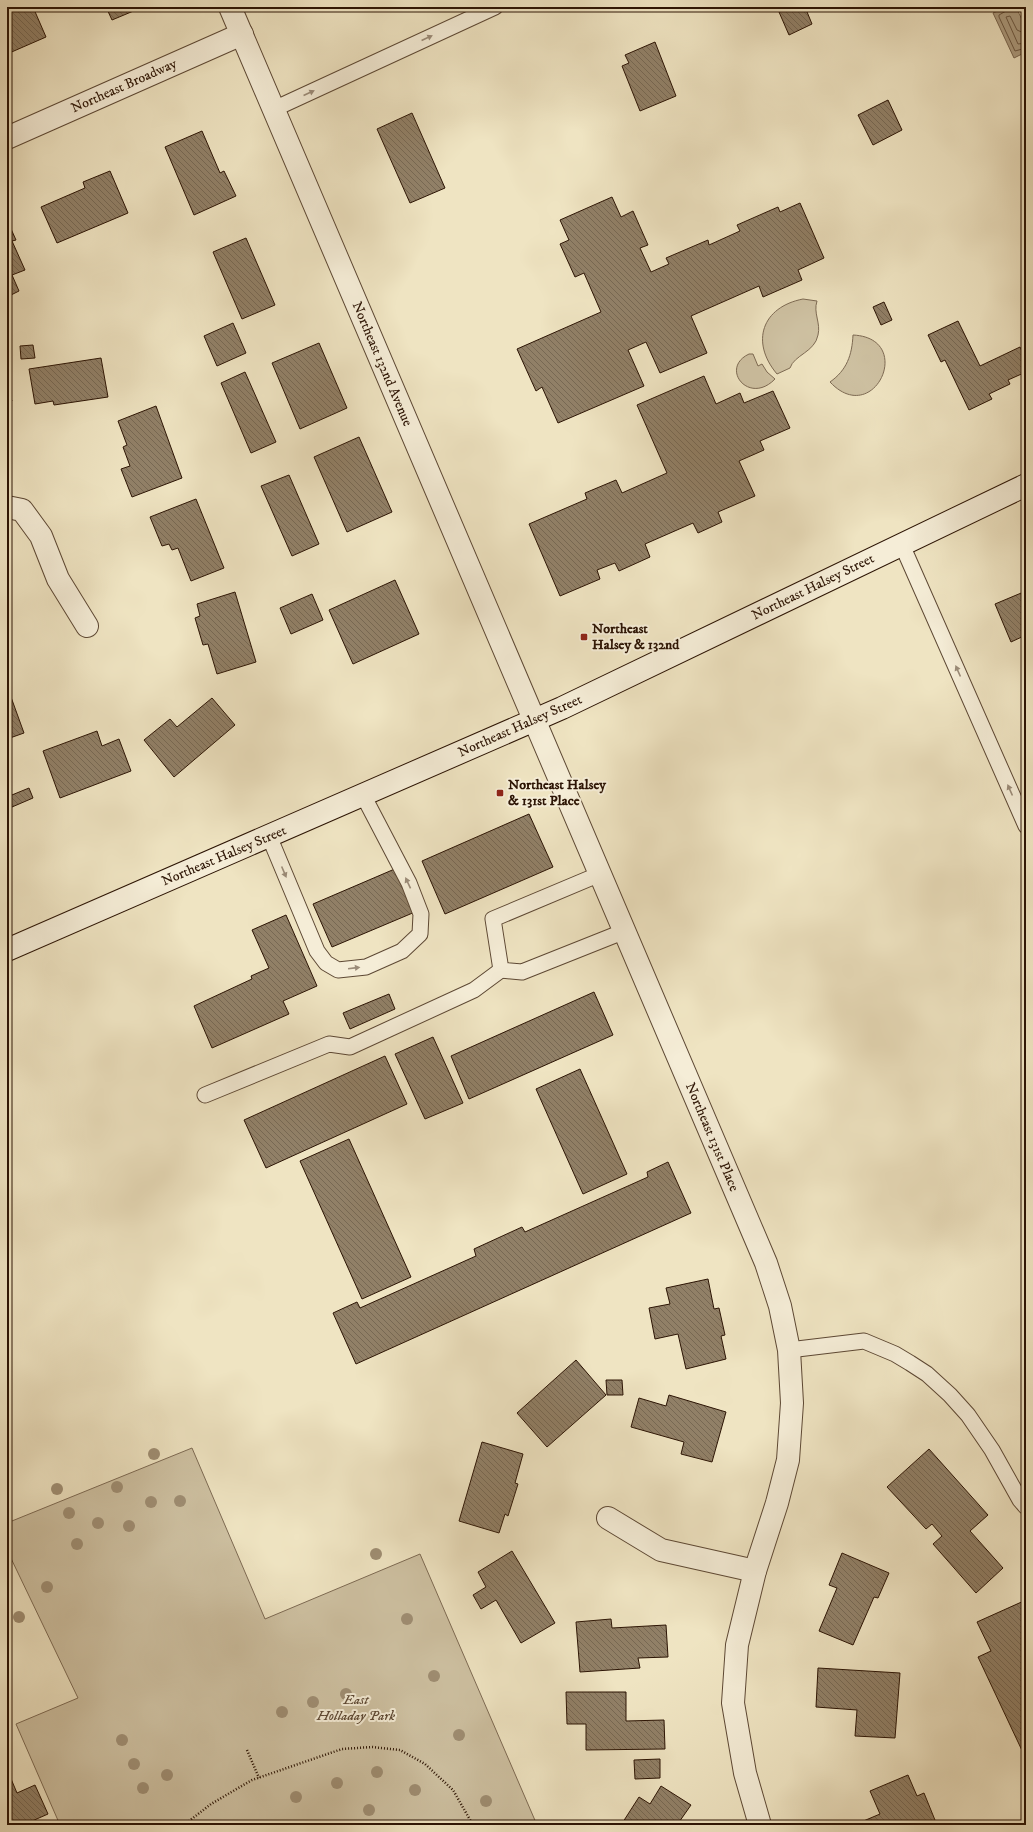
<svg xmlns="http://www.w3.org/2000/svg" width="1033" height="1832" viewBox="0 0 1033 1832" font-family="'IM FELL DW Pica',serif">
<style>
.park{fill:#cec1a2;stroke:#7d6a53}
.water{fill:#ad9d81;stroke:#79664f}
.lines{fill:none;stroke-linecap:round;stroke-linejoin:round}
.shore{stroke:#6c5842;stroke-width:1}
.building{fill:url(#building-back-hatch);stroke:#2c1404}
.service-casing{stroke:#5d4834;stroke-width:17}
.minor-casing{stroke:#5d4834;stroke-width:24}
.secondary-casing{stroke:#2c1404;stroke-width:24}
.path{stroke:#2c1404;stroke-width:2.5;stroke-dasharray:1 2;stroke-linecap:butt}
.service{stroke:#f5edd7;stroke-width:15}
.minor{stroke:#f5edd7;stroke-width:22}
.secondary{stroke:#f5edd7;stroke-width:22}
.tree{fill:#9f8e73}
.oneway{fill:#9b8b78}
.poi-dot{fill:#8f2418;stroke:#f5edd7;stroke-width:1.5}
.labels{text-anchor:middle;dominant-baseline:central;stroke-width:4;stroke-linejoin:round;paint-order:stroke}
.street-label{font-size:14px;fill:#2c1404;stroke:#f5edd7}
.poi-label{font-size:14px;font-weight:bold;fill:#2c1404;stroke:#f5edd7;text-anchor:start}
.park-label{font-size:14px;font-style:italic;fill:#5d4833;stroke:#f5edd7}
</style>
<defs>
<pattern id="building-back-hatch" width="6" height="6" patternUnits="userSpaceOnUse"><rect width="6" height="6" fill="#918067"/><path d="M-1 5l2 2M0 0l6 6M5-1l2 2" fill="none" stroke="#776853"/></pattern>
</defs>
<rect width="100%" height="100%" fill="#efe4c2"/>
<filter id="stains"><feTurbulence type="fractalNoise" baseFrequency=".005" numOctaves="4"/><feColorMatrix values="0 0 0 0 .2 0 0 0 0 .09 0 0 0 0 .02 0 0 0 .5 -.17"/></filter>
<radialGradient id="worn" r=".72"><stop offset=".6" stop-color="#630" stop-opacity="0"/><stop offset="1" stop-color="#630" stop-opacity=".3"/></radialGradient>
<g class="park">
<path d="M 803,299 L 817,301 C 813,313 821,323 818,335 C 815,352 794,355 790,368 L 777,374 C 750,342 762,307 803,299 Z"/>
<path d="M 853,335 C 916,338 874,429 830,382 C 847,370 852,355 853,335 Z"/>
<path d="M 749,354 L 753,354 L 758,366 L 762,364 L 767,372 L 775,379 C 749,406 719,368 749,354 Z"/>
<path d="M 192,1448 L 265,1619 L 420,1554 L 537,1825 L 60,1825 L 16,1724 L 78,1698 L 7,1550 L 7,1523 Z"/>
</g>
<path class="water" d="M 1006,7 L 1016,7 L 1026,28 L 1026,52 L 1014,58 L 993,13 Z"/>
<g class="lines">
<g class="shore">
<path d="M 1007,7 L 1006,11 L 999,15 L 999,17 L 1015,51 L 1026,48"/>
<path d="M 1026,34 L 1017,30 L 1010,16 L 1006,17 L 1018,44 L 1026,43"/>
</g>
</g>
<g class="building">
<path d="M 22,7 L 33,7 L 46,37 L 7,54 L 7,14 Z"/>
<path d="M 106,7 L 143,7 L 112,20 Z"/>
<path d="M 790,7 L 805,7 L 812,24 L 789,35 L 779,12 Z"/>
<path d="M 655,42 L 676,96 L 640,111 L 622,66 L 629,63 L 625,55 Z"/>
<path d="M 888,100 L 902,130 L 873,145 L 858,115 Z"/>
<path d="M 412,113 L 445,188 L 410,203 L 377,129 Z"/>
<path d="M 202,131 L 220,173 L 224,171 L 236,196 L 194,215 L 165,147 Z"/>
<path d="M 110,171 L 128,213 L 57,243 L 41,207 L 85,188 L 83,182 Z"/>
<path d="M 612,197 L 621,217 L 633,211 L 648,245 L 640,248 L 651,272 L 669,264 L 666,258 L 708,240 L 709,245 L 740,231 L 737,225 L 778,207 L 780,212 L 800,203 L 824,258 L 798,270 L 802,280 L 763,297 L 759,286 L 691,316 L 707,353 L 660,373 L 646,342 L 628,350 L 644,386 L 558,423 L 542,387 L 536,391 L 517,349 L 601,312 L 584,273 L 575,277 L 560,244 L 569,240 L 560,220 Z"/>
<path d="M 7,220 L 16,240 L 12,241 L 25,270 L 12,275 L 19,291 L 7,297 Z"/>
<path d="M 246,238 L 275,305 L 242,319 L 213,252 Z"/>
<path d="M 884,302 L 892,320 L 881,325 L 873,307 Z"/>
<path d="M 958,321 L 980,366 L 1020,347 L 1026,360 L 1026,372 L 1008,380 L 1010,384 L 989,394 L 992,399 L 969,410 L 945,360 L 941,362 L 928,335 Z"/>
<path d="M 233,323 L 246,353 L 217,366 L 204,336 Z"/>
<path d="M 319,343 L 347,408 L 300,429 L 272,363 Z"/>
<path d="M 33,345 L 35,358 L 21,359 L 20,346 Z"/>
<path d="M 101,358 L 108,397 L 54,405 L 53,401 L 35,404 L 29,369 Z"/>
<path d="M 245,372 L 276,442 L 251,453 L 221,383 Z"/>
<path d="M 704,376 L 716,404 L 740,393 L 744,403 L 773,391 L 790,428 L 760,441 L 764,450 L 739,461 L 755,496 L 718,512 L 722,522 L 698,533 L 693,523 L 645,544 L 650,557 L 619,571 L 615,563 L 597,570 L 600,579 L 560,596 L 529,524 L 587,499 L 585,493 L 616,480 L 622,493 L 667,473 L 637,405 Z"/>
<path d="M 7,389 L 12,401 L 7,403 Z"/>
<path d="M 156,406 L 182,478 L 132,497 L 121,469 L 130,466 L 123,447 L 127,445 L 118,421 Z"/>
<path d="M 359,437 L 392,512 L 347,532 L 314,457 Z"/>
<path d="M 289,475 L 319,544 L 292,556 L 261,486 Z"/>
<path d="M 196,499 L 224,568 L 191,581 L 178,548 L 172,550 L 169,544 L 162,546 L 150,517 Z"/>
<path d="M 395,580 L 419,634 L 353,664 L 329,610 Z"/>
<path d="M 1026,591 L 1026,635 L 1011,642 L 995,604 Z"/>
<path d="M 235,592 L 256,662 L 217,674 L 208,644 L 203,645 L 195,618 L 200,616 L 197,604 Z"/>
<path d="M 312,594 L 323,620 L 291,634 L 280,608 Z"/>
<path d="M 7,686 L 24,733 L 7,739 Z"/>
<path d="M 212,698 L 235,725 L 174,777 L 144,740 L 170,719 L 177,727 Z"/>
<path d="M 97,731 L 102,746 L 119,739 L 131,771 L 60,798 L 43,751 Z"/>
<path d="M 29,788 L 33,798 L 12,807 L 7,797 Z"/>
<path d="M 529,814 L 553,867 L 445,914 L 422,861 Z"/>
<path d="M 397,868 L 415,912 L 332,947 L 313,904 Z"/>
<path d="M 286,915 L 317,986 L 283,1001 L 289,1014 L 212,1048 L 194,1006 L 252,979 L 251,976 L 269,968 L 252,930 Z"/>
<path d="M 594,992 L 613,1035 L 469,1099 L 451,1056 Z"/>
<path d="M 389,994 L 395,1009 L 350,1029 L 343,1013 Z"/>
<path d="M 433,1037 L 463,1103 L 425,1119 L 395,1054 Z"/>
<path d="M 385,1056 L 407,1104 L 266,1168 L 244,1120 Z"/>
<path d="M 580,1069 L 627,1174 L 583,1194 L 536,1089 Z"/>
<path d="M 349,1139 L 411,1277 L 362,1299 L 300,1161 Z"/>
<path d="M 668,1162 L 691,1213 L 356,1364 L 333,1313 L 357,1302 L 360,1308 L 476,1256 L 474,1249 L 522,1227 L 525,1232 L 648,1177 L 647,1172 Z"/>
<path d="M 708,1279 L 714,1309 L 719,1308 L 725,1335 L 721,1336 L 726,1359 L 686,1369 L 678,1334 L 655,1339 L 649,1308 L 670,1304 L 666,1288 Z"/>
<path d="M 576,1360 L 606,1395 L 547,1447 L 517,1413 Z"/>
<path d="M 606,1380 L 622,1380 L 623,1395 L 607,1395 Z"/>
<path d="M 669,1395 L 726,1412 L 712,1462 L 681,1454 L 684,1442 L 631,1427 L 639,1398 L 666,1406 Z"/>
<path d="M 482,1442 L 523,1454 L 515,1483 L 518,1484 L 508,1516 L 505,1514 L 499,1533 L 459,1521 Z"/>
<path d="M 929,1449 L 988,1515 L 970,1531 L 1003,1568 L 976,1593 L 933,1544 L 942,1536 L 932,1524 L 926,1529 L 887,1487 Z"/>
<path d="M 512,1551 L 555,1623 L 521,1643 L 496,1600 L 481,1609 L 473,1595 L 486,1587 L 478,1572 Z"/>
<path d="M 842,1553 L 889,1573 L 878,1598 L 874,1597 L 853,1645 L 819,1631 L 837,1588 L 829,1585 Z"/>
<path d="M 1026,1600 L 1026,1759 L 978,1657 L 991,1651 L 977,1622 Z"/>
<path d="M 611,1619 L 612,1628 L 666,1625 L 668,1657 L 638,1658 L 640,1668 L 580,1672 L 576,1622 Z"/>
<path d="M 818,1668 L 900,1673 L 895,1738 L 855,1736 L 857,1710 L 816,1707 Z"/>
<path d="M 566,1692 L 626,1692 L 626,1721 L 664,1720 L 665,1749 L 586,1750 L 586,1724 L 567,1724 Z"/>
<path d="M 660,1759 L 660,1778 L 635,1779 L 634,1760 Z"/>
<path d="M 9,1774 L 17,1793 L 35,1785 L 48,1814 L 23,1825 L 12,1825 L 7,1815 L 7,1775 Z"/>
<path d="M 908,1775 L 917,1796 L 924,1793 L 937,1825 L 854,1825 L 880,1814 L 870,1791 Z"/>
<path d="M 661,1786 L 691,1805 L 677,1825 L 621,1825 L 639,1797 L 650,1804 Z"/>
</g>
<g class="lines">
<g class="service-casing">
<g id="service">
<path d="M 274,109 L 495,7"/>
<path d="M 902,545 L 1026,826"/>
<path d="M 269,836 L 317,951 L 326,963 L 338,970 L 366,967 L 402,951 L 420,934 L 421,914 L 409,883 L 363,795"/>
<path d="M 600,874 L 493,919 L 501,970 L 522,972 L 625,931"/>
<path d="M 205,1095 L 329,1044 L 350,1047 L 474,990 L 501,970"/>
<path d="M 789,1350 L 864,1341 L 895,1354 L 910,1363 L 927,1374 L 950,1395 L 968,1415 L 992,1450 L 1020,1500 L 1026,1507"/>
</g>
</g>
<g class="minor-casing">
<g id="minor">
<path d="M 230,7 L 766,1263 L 780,1306 L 789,1350 L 792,1403 L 788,1460 L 777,1503 L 755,1571 L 737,1645 L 733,1703 L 745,1773 L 760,1825"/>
<path d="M 7,138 L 242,34"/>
<path d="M 7,507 L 22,510 L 41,536 L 58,579 L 87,626"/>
<path d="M 608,1518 L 661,1550 L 755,1571"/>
</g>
</g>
<g class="secondary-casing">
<path id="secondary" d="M 7,950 L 562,708 L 1026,485"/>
</g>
<g class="path">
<path d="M 247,1750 L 259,1778"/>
<path d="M 184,1825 L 211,1804 L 252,1780 L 342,1749 L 372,1747 L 400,1750 L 425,1764 L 453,1790 L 473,1825"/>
</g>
<use href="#service" class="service"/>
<use href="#minor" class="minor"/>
<use href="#secondary" class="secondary"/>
</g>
<g class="tree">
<circle cx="154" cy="1454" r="6"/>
<circle cx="117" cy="1487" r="6"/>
<circle cx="57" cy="1489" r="6"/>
<circle cx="180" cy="1501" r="6"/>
<circle cx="151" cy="1502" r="6"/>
<circle cx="69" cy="1513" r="6"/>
<circle cx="98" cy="1523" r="6"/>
<circle cx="129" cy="1526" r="6"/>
<circle cx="77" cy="1544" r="6"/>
<circle cx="376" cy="1554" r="6"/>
<circle cx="47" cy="1587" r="6"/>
<circle cx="19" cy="1617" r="6"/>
<circle cx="407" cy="1619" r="6"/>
<circle cx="434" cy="1676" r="6"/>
<circle cx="346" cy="1694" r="6"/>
<circle cx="313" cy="1702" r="6"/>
<circle cx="282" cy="1712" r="6"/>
<circle cx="459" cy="1735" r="6"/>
<circle cx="122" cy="1740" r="6"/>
<circle cx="134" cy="1764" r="6"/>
<circle cx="377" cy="1772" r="6"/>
<circle cx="167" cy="1775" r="6"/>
<circle cx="337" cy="1783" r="6"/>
<circle cx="143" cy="1788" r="6"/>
<circle cx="415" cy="1790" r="6"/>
<circle cx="296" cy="1797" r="6"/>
<circle cx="486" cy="1801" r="6"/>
<circle cx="369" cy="1810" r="6"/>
</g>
<defs><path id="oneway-solid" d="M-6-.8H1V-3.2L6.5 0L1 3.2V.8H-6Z"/></defs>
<g class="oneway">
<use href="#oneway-solid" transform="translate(427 38) rotate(-25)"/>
<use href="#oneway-solid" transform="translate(309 93) rotate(-25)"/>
<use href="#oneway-solid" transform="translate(958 671) rotate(-114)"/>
<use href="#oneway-solid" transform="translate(1010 790) rotate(-114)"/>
<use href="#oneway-solid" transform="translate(284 872) rotate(67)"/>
<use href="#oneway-solid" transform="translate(408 883) rotate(-115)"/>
<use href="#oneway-solid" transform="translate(354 968) rotate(-7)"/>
</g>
<g class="poi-dot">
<rect x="580" y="633" width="8" height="8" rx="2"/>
<rect x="496" y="789" width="8" height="8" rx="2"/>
</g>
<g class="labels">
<g class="street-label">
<text transform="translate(124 86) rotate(-24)">Northeast Broadway</text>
<text transform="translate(382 364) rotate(67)">Northeast 132nd Avenue</text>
<text transform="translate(813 587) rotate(-26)">Northeast Halsey Street</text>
<text transform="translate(520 726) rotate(-24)">Northeast Halsey Street</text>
<text transform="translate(224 856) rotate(-23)">Northeast Halsey Street</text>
<text transform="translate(712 1137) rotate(67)">Northeast 131st Place</text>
</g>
<g class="poi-label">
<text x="592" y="629">Northeast<tspan x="592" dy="16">Halsey &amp; 132nd</tspan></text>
<text x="508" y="785">Northeast Halsey<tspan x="508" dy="16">&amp; 131st Place</tspan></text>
</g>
<g class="park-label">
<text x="356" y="1700">East<tspan x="356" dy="16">Holladay Park</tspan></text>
</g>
</g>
<rect width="1033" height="1832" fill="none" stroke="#efe4c2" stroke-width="24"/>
<rect x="8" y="8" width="1017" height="1816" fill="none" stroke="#2c1404" stroke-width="2"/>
<rect x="12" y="12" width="1009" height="1808" fill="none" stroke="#2c1404"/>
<rect width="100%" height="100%" filter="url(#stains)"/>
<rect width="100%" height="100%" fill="url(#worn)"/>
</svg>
